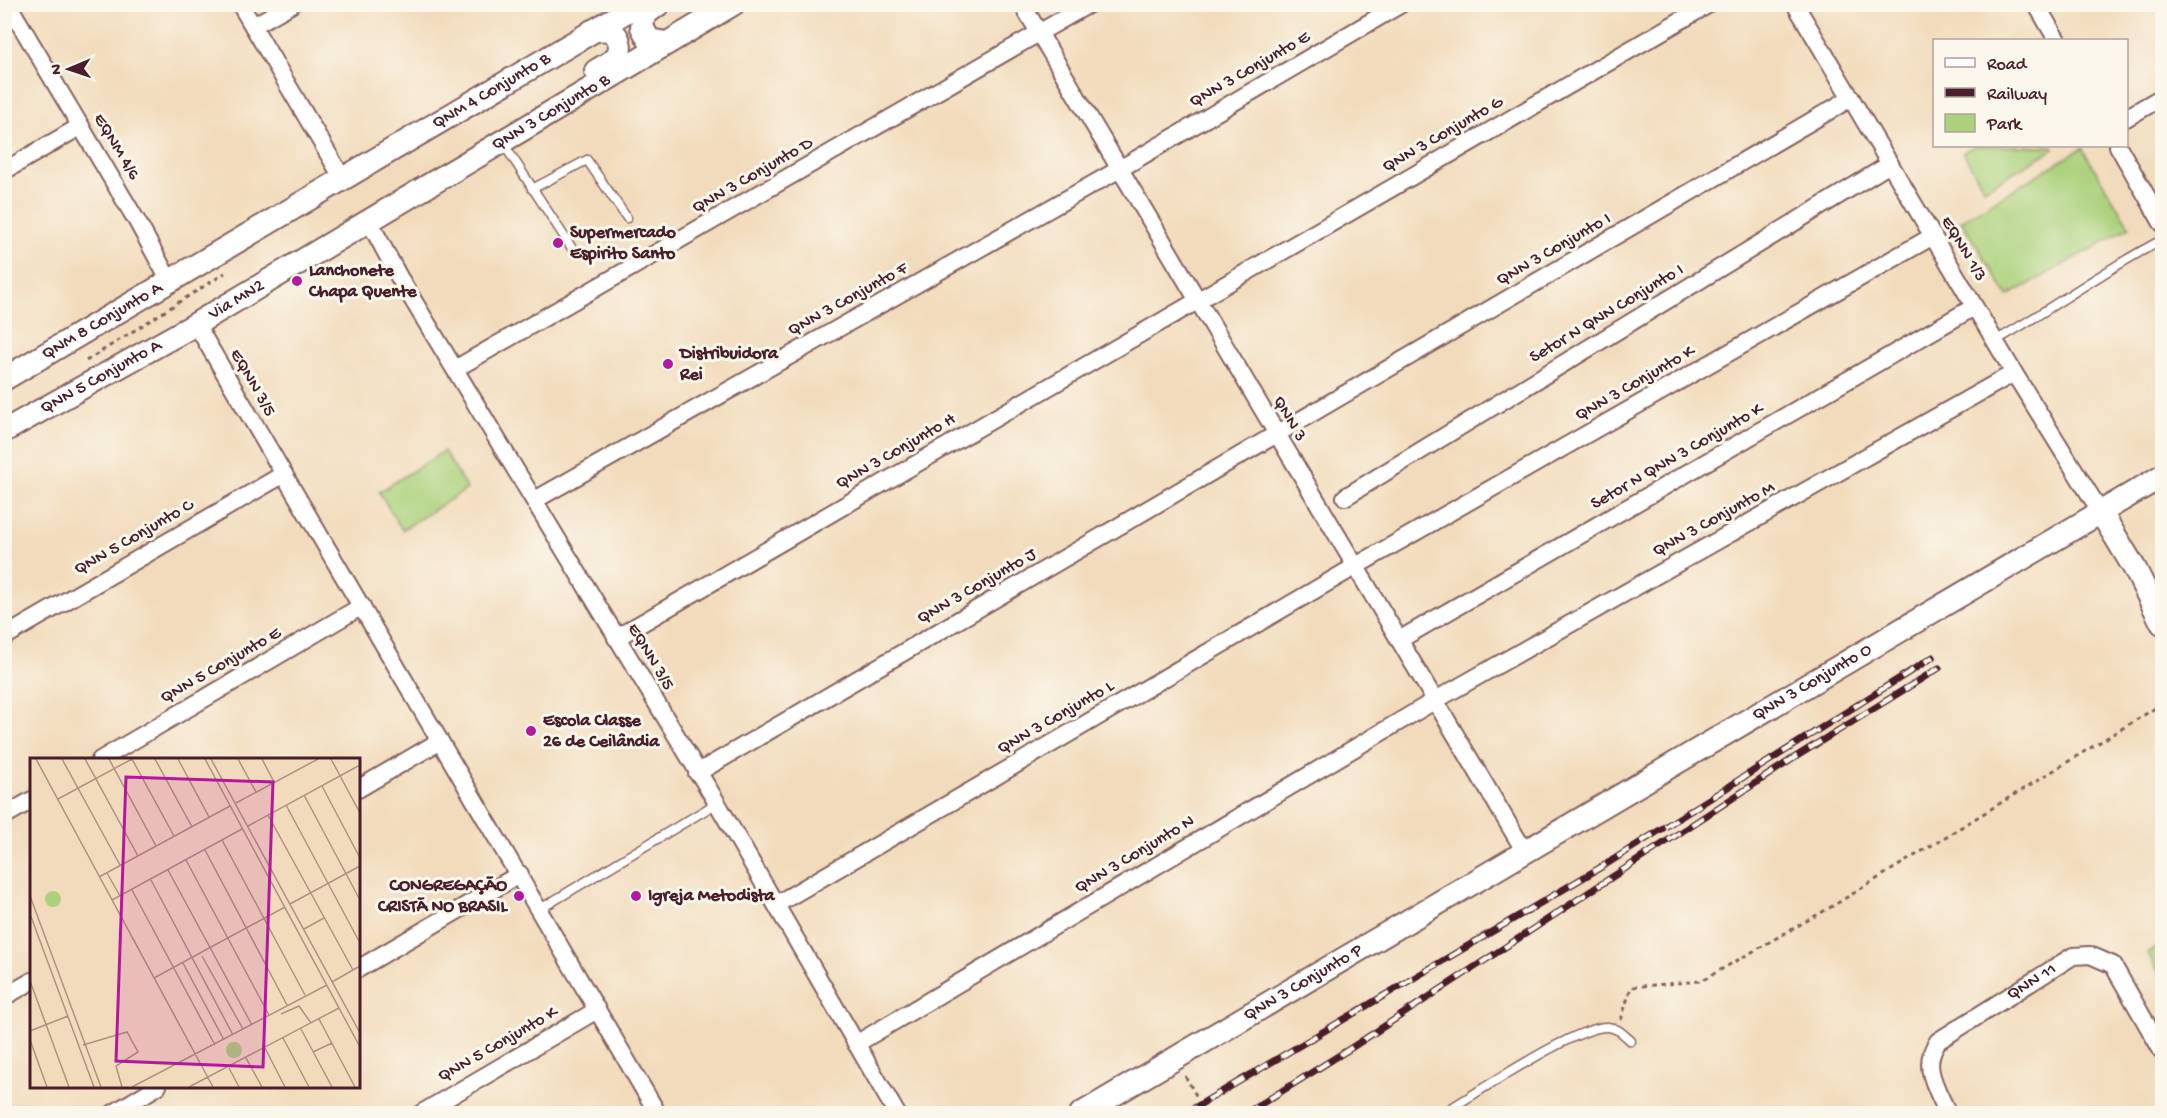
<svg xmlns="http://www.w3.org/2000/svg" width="2167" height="1118" viewBox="0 0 2167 1118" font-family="'Gochi Hand',sans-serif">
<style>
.green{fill:#abd17b;stroke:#7a7853;stroke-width:1.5}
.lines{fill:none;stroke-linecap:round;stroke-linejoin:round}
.lane-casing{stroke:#85615e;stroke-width:11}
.street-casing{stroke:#85615e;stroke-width:20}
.secondary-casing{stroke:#85615e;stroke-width:26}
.path{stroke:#85615e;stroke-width:3;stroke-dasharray:4.5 4.5;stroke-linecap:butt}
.lane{stroke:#fff;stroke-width:8}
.street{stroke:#fff;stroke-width:16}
.secondary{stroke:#fff;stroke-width:22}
.rail-casing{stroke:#4a1f2b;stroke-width:7}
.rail{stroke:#fbf7ec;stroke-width:4.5;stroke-dasharray:14;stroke-linecap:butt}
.poi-dot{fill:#b5179e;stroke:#fbf7ec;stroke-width:2}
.labels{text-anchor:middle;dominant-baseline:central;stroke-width:6;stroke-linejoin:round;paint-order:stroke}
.street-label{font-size:18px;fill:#4a1f2b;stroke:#fbf7ec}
.poi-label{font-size:18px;font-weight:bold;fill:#4a1f2b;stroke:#fbf7ec;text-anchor:start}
.inset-road{fill:none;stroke:#af9082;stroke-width:1.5}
.view{fill:#b5179e;fill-opacity:0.15;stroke:#b5179e;stroke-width:3}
.inset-edge{fill:none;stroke:#4a1f2b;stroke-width:3}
</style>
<rect width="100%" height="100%" fill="#fbf7ec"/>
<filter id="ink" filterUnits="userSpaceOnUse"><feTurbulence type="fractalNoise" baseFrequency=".0167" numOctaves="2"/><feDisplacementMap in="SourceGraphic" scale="12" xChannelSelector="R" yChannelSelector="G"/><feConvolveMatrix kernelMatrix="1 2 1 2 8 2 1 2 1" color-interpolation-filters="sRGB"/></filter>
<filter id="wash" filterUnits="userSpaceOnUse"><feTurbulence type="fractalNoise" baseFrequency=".008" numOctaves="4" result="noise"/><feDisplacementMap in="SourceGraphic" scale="24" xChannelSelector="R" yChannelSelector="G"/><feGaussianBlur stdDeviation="1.35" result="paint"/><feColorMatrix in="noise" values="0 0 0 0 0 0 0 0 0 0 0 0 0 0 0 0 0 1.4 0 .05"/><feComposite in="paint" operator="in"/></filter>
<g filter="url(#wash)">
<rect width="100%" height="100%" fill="#f2dbbc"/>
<g class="green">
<path d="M 1974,146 L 2052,146 L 2054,149 L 1984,189 L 1963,152 Z"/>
<path d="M 2082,148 L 2130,227 L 2008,296 L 1961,221 Z"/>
<path d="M 444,451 L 467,489 L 402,530 L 379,492 Z"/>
<path d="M 2162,944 L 2162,979 L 2148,953 Z"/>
</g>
</g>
<g filter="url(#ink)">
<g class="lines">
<g class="lane-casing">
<g id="lane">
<path d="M 503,143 L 575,253"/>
<path d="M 532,189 L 587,160 L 627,218"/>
<path d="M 1995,341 C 2052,309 2105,269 2162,240"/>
<path d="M 540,909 L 717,803"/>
<path d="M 1441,1114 C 1475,1095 1576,1025 1608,1027 C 1618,1028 1623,1034 1631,1041"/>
</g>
</g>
<g class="street-casing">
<g id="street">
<path d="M 8,4 L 138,223 L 169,280"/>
<path d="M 240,4 L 343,179"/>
<path d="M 1022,4 L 1525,852"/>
<path d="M 1795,4 L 2014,373 L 2100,511"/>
<path d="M 2036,4 L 2057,40"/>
<path d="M 253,26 L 292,4"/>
<path d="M 2126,118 L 2162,97"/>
<path d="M 2118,146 L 2162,223"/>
<path d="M 4,171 L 81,126"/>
<path d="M 369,221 L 399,277 L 717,803 L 897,1114"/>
<path d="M 196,324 L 658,1114"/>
<path d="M 455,369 L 1089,4"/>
<path d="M 1345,497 L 1890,164"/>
<path d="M 535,500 L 1118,170 L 1401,4"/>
<path d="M 4,637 L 284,474"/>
<path d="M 616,638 L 1709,4"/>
<path d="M 1399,640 L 1974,307"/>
<path d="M 100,760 L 362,606"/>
<path d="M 697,773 L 1851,98"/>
<path d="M 358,789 L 440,741"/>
<path d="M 4,816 L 32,800"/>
<path d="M 777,904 L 1356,566 L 1933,236"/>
<path d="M 358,969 L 520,874"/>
<path d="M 4,997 L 32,981"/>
<path d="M 856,1044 L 1434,701 L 2014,373"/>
<path d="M 112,1114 L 158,1086"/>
<path d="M 420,1114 L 597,1010"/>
<path id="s1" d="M 1948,1114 C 1937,1088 1920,1066 1938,1041 L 2073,956 L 2090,955 L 2113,965 L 2162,1051"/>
</g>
</g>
<g class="secondary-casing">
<g id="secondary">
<path d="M 659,4 L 644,15 L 642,27 L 649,40 L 666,43"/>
<path d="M 592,31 C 597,30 603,29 607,30 C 619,32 624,49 616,57 C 611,63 602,67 596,71"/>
<path id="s2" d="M 4,379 L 639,4"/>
<path id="s3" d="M 4,431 L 196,324 L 733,4"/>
<path d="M 2100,511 L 2135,569 L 2162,623"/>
<path id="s4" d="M 1081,1114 L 2162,476"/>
</g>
</g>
<g class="path">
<path d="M 86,361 L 225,273"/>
<path d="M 1621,1020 L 1631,987 L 1701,981 L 1831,907 L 2162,704"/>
<path d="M 1185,1076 L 1197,1097"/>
</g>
<use href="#lane" class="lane"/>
<use href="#street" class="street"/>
<use href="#secondary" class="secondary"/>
<g class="rail-casing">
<g id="rail">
<path d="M 1184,1114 L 1608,863 L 1933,657"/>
<path d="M 1245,1114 L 1351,1048 L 1797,756 L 1939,668"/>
</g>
</g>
<use href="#rail" class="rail"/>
</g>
</g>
<g class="poi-dot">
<circle cx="558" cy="243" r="6"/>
<circle cx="297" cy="281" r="6"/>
<circle cx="668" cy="364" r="6"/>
<circle cx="531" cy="731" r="6"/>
<circle cx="519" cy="896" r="6"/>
<circle cx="636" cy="896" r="6"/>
</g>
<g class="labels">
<g class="street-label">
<text transform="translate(1250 70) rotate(-30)">QNN 3 Conjunto E</text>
<text stroke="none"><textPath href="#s2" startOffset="566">QNM 4 Conjunto B</textPath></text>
<text stroke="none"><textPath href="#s3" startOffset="633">QNN 3 Conjunto B</textPath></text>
<text transform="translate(1443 135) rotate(-30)">QNN 3 Conjunto G</text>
<text transform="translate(116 147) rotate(59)">EQNM 4/6</text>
<text transform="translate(753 176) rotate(-30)">QNN 3 Conjunto D</text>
<text transform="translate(1963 249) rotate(59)">EQNN 1/3</text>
<text transform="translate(1554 250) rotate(-30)">QNN 3 Conjunto I</text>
<text stroke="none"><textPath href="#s3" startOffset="267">Via MN2</textPath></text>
<text transform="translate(848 300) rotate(-29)">QNN 3 Conjunto F</text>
<text transform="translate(1607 314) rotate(-31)">Setor N QNN Conjunto I</text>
<text stroke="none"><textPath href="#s2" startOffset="114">QNM 8 Conjunto A</textPath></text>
<text stroke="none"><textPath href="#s3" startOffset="111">QNN 5 Conjunto A</textPath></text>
<text transform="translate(252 383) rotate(60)">EQNN 3/5</text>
<text transform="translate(1635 384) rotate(-30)">QNN 3 Conjunto K</text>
<text transform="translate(1289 419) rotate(59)">QNN 3</text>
<text transform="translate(896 452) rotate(-30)">QNN 3 Conjunto H</text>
<text transform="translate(1677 457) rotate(-30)">Setor N QNN 3 Conjunto K</text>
<text transform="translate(1714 520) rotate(-29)">QNN 3 Conjunto M</text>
<text transform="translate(134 538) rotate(-30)">QNN 5 Conjunto C</text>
<text transform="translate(977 587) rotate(-30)">QNN 3 Conjunto J</text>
<text transform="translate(650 657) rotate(59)">EQNN 3/5</text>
<text transform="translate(221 666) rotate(-30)">QNN 5 Conjunto E</text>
<text stroke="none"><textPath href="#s4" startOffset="849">QNN 3 Conjunto O</textPath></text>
<text transform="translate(1056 718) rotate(-30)">QNN 3 Conjunto L</text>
<text transform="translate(1135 855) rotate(-31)">QNN 3 Conjunto N</text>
<text stroke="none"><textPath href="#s1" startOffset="189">QNN 11</textPath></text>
<text stroke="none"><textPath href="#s4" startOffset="258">QNN 3 Conjunto P</textPath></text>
<text transform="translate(498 1045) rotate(-30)">QNN 5 Conjunto K</text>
</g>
<g class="poi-label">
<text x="570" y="233">Supermercado<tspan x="570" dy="21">Espirito Santo</tspan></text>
<text x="309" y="271">Lanchonete<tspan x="309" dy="21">Chapa Quente</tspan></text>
<text x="680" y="354">Distribuidora<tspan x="680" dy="21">Rei</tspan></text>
<text x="543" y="721">Escola Classe<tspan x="543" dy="21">26 de Ceilândia</tspan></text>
<text x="507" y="886" text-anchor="end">CONGREGAÇÃO<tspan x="507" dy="21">CRISTÃ NO BRASIL</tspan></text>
<text x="648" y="896">Igreja Metodista</text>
</g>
</g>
<g transform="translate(30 758)">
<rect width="330" height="330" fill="#f2dbbc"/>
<path d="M15 141a8 8 0 1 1 16 0a8 8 0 1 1-16 0ZM196 292a8 8 0 1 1 16 0a8 8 0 1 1-16 0Z" fill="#abd17b"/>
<path class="inset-road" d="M 6,1 L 183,329M 32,1 L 90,107M 55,1 L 108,98M 79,1 L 126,88M 102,1 L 144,78M 125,1 L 162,69M 148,1 L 179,59M 175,1 L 330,289M 181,1 L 330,275M 208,1 L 226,34M 232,1 L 244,24M 301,1 L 330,55M 292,28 L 330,100M 274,37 L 330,142M 28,41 L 102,1M 206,45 L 288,1M 256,47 L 330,185M 238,57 L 323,212M 218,68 L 330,7M 192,82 L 275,237M 175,92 L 257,247M 156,102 L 239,257M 138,112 L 222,267M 77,115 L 90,138M 69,119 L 200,48M 121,122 L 203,277M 102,132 L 185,287M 0,138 L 71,329M 82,142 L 212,71M 260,146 L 330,108M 0,156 L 64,329M 274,171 L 294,160M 172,198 L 213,271M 153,205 L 194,282M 124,220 L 255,149M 0,223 L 39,329M 302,224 L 330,208M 251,256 L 269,248 L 281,265M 289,261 L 325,329M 271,271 L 302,329M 0,273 L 38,258M 253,280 L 279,329M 0,282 L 17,329M 53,287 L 97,274 L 108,294 L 86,308 L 92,329M 235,290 L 255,329M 283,294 L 302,285M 216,300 L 232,329M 199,310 L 209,329M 102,329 L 297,227M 159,329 L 309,250"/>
<path class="view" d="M 96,19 L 243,24 L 233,309 L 86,303 Z"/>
<rect width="330" height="330" class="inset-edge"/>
</g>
<rect width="2167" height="1118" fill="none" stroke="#fbf7ec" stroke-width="24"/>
<rect x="1933" y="39" width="195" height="108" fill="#fbf7ec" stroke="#b4a19f" stroke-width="1.5"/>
<rect x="1945" y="58" width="30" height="9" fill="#ffffff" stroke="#b4a19f" stroke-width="1.5"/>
<text x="1987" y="69" font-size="18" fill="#4a1f2b">Road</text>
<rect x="1945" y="88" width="30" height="9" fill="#4a1f2b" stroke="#b4a19f" stroke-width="1.5"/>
<text x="1987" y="99" font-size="18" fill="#4a1f2b">Railway</text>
<rect x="1945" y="114" width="30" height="18" fill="#abd17b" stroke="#b4a19f" stroke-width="1.5"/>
<text x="1987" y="129" font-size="18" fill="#4a1f2b">Park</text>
<g transform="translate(69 69) rotate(268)" stroke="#fbf7ec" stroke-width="4.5" paint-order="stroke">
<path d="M0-4.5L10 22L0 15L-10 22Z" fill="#4a1f2b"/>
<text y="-9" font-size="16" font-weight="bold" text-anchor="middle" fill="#4a1f2b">N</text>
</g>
</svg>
